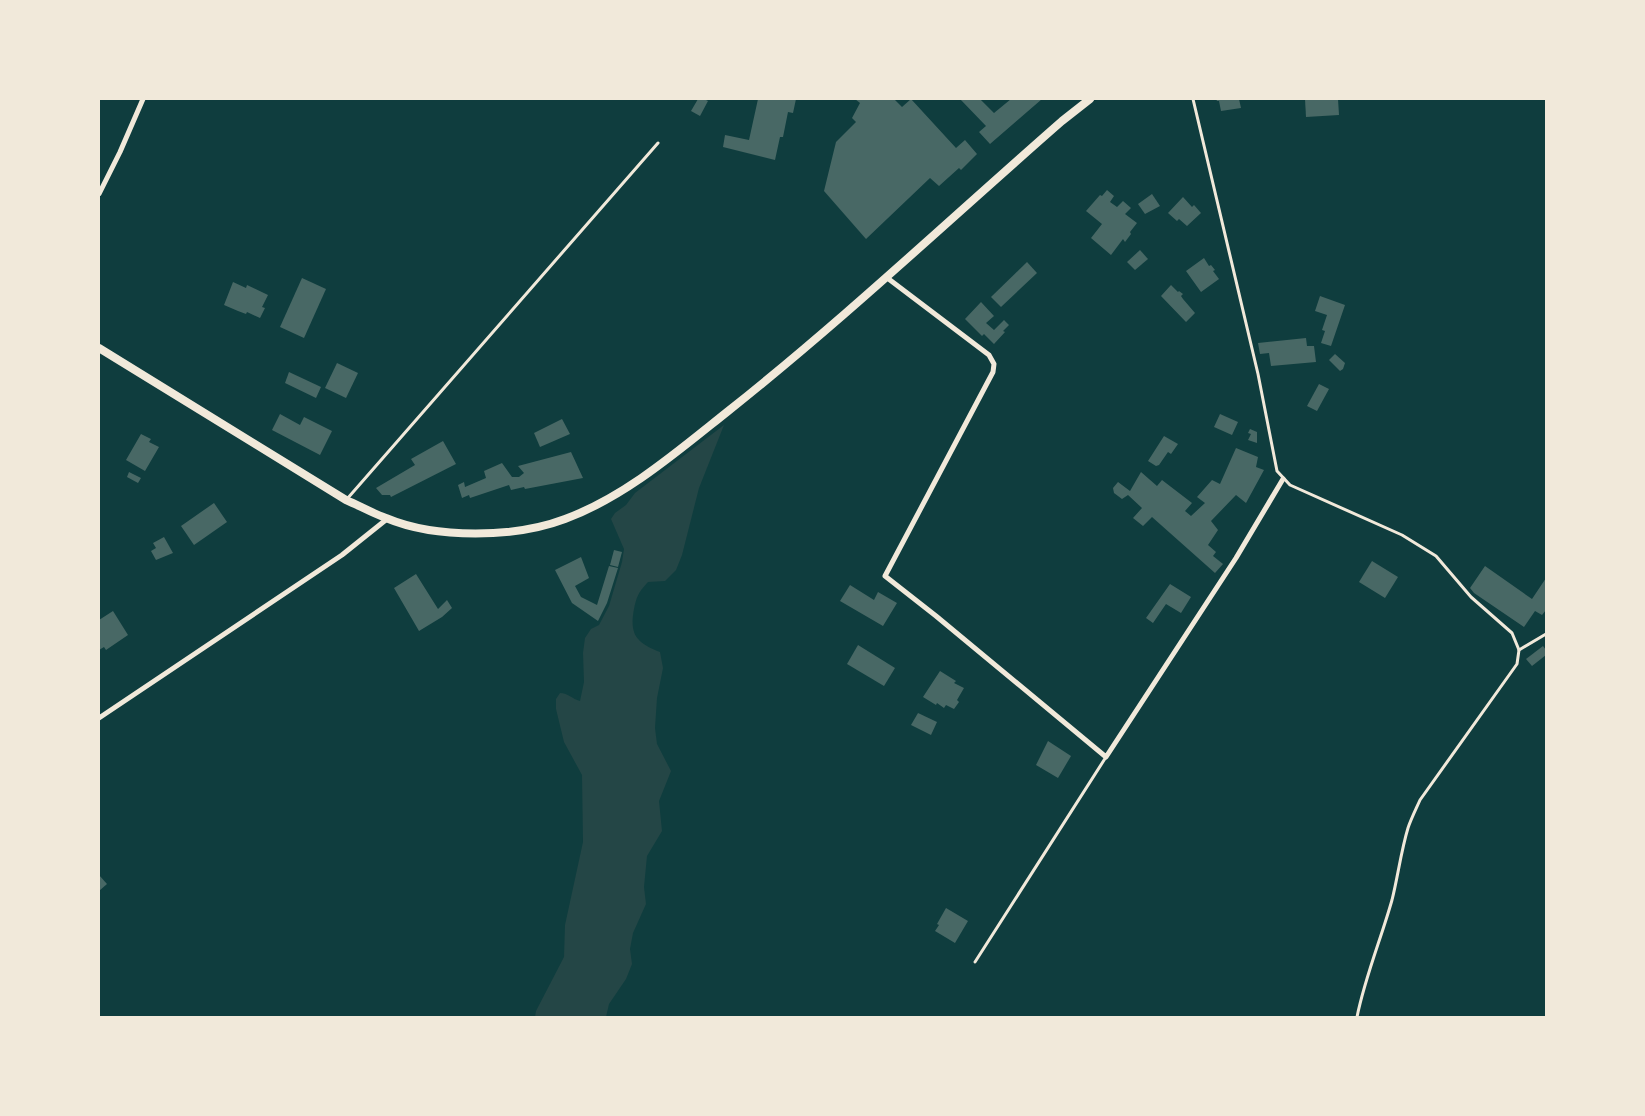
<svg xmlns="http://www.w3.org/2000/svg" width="1645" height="1116" viewBox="0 0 1645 1116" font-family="'Archivo Narrow',sans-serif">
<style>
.green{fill:#244646}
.building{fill:#486865}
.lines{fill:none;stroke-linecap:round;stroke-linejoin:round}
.service{stroke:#f1e9da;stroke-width:3}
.minor{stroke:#f1e9da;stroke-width:5}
.tertiary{stroke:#f1e9da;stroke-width:8}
</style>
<rect width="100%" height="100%" fill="#0f3d3e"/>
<path class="green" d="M 724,425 L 699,488 L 682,555 L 676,570 L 665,581 L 648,582 C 639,592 637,595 634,609 C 629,635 637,643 660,652 L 663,668 L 657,698 L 655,728 L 657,744 L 671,771 L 659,801 L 662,831 L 647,856 L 644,887 L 646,904 L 633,933 L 630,949 L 632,964 L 626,979 L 609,1004 L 606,1017 L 535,1017 L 536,1011 L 564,957 L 565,925 L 583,842 L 582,775 L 564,742 L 556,709 L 556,699 L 560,693 C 568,693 572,699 580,701 L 584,682 L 583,653 L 585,638 L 591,629 L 599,625 L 609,606 L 622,562 L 624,549 L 611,519 L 615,513 L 626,505 L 635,493 Z"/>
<g class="building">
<path d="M 698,99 L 704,99 L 708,101 L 700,116 L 691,111 Z"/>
<path d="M 758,99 L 796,99 L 793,113 L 788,112 L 783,137 L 780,137 L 775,160 L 723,147 L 725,135 L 749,140 Z"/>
<path d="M 855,99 L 894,99 L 902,107 L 911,99 L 956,148 L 965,140 L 977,154 L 961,170 L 959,168 L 939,186 L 930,178 L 866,239 L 824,191 L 836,142 L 856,122 L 852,118 L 860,103 Z"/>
<path d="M 960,99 L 980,99 L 994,113 L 1011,99 L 1042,99 L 990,144 L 979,132 L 986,126 Z"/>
<path d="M 1216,99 L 1239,99 L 1241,108 L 1221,111 L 1219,101 L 1217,101 Z"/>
<path d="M 1305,99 L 1338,99 L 1339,115 L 1306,117 Z"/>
<path d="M 1107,190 L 1114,196 L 1110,202 L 1117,207 L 1123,201 L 1131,208 L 1125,214 L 1137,223 L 1130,232 L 1131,234 L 1125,242 L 1123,239 L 1111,255 L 1091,238 L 1102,224 L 1086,211 L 1100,195 L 1102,196 Z"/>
<path d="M 1152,194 L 1160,206 L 1145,214 L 1138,204 Z"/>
<path d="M 1183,197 L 1192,207 L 1194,205 L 1201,213 L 1187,226 L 1179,219 L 1177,221 L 1168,213 Z"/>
<path d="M 1140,250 L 1148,259 L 1135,270 L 1127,262 Z"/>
<path d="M 1204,258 L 1209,266 L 1211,265 L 1215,270 L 1213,271 L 1219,279 L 1201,292 L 1186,271 Z"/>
<path d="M 1027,262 L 1037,273 L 1001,307 L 991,297 Z"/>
<path d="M 302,278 L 326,289 L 304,338 L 280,327 Z"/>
<path d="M 233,282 L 246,288 L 247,285 L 268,295 L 262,307 L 265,308 L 260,318 L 247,312 L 246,314 L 238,311 L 224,305 Z"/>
<path d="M 1171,285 L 1178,292 L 1179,291 L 1183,294 L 1181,296 L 1183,299 L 1195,313 L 1186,322 L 1161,296 Z"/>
<path d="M 1320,296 L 1345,305 L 1331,346 L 1321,343 L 1325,331 L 1322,330 L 1327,315 L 1315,311 Z"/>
<path d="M 981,302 L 994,316 L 986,323 L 994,330 L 1004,320 L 1009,325 L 1003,331 L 1005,332 L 994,344 L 984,334 L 982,336 L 965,319 Z"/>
<path d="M 1306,338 L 1307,346 L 1314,346 L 1316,362 L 1271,366 L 1269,353 L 1260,354 L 1258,343 Z"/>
<path d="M 1335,354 L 1345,363 L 1343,369 L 1340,371 L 1329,360 Z"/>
<path d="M 337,363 L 358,373 L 346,398 L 325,388 Z"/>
<path d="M 289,372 L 321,387 L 316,398 L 285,383 Z"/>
<path d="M 1319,384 L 1329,389 L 1317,411 L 1307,406 Z"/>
<path d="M 280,414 L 300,425 L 304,417 L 332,431 L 320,455 L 272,430 Z"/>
<path d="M 1220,414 L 1238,422 L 1232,435 L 1214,427 Z"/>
<path d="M 562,419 L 570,434 L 540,447 L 534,433 Z"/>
<path d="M 1250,429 L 1257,432 L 1257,443 L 1248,440 L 1251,434 L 1248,433 Z"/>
<path d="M 141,434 L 151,439 L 149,442 L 159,447 L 145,471 L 126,460 Z"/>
<path d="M 1164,436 L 1178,444 L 1171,454 L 1168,452 L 1159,465 L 1156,466 L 1148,461 Z"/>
<path d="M 443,441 L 456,464 L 391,497 L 390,495 L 382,495 L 376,488 L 415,465 L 411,459 Z"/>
<path d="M 1236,448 L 1258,457 L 1256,467 L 1264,470 L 1246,503 L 1236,495 L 1211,521 L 1218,530 L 1208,545 L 1216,552 L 1213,556 L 1223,564 L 1215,573 L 1152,517 L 1143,526 L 1133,518 L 1142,508 L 1128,495 L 1122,499 L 1114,493 L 1113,488 L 1118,482 L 1130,491 L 1141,472 L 1157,486 L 1162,480 L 1192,503 L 1185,511 L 1191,516 L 1205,503 L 1197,497 L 1212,480 L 1220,484 Z"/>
<path d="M 571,452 L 583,478 L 525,489 L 524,487 L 511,490 L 509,485 L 470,498 L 469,495 L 462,498 L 458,485 L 464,482 L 465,487 L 486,478 L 484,471 L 502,463 L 512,477 L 519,477 L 524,473 L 518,466 Z"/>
<path d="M 129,472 L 141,478 L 138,483 L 127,477 Z"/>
<path d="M 214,503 L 227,522 L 194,545 L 181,526 Z"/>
<path d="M 164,537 L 173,553 L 156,560 L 151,551 L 156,548 L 153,543 Z"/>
<path d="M 614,550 L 622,552 L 618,567 L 610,565 Z"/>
<path d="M 581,557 L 589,578 L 575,586 L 581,597 L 597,605 L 609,566 L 618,568 L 607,603 L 598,621 L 572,603 L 555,570 Z"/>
<path d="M 1372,561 L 1398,577 L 1385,598 L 1359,582 Z"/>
<path d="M 1485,566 L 1532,599 L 1546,578 L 1546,610 L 1542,615 L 1535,611 L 1524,627 L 1474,593 L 1470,588 Z"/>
<path d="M 416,574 L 438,609 L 447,600 L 452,608 L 442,617 L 419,631 L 394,588 Z"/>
<path d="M 1170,584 L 1191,597 L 1181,613 L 1166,604 L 1153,623 L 1146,618 Z"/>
<path d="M 850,585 L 874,600 L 878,592 L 897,603 L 883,626 L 840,601 Z"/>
<path d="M 113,611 L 128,635 L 106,650 L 104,647 L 99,650 L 99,620 Z"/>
<path d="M 858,645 L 895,668 L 884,686 L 847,664 Z"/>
<path d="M 1543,646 L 1546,650 L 1546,655 L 1532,666 L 1526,659 Z"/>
<path d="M 940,671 L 956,681 L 954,683 L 964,688 L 957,700 L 959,702 L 954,709 L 946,705 L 944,708 L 937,703 L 936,705 L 923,697 Z"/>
<path d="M 918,713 L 937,722 L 931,735 L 911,725 Z"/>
<path d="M 1048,741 L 1071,756 L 1058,778 L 1036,765 Z"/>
<path d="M 99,875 L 107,884 L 99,891 Z"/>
<path d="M 946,908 L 968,921 L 955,943 L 935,931 L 939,925 L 937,924 Z"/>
</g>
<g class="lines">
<g class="service">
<path d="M 1193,99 L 1258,374 L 1277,471 L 1290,485 L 1402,535 L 1436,556 L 1471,597 L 1512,633 L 1519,650 L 1517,664 L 1420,800 C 1416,809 1411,819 1408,828 C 1401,851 1398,876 1392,900 C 1381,939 1365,977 1357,1017"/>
<path d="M 347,499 L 658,143"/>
<path d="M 1519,650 L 1546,634"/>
<path d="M 975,962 L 1106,757"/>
</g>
<g class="minor">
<path d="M 99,194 L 120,152 L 143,99"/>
<path d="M 886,277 L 989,355 L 994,364 L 993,372 L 885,576 L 936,616 L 1106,757 L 1236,558 L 1283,479"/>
<path d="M 99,718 L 342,555 L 387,519"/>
</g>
<path class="tertiary" d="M 99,348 L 346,500 C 360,506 372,513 386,518 C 436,539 515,538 565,519 C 625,497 678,451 727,412 C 843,320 951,218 1062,121 L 1090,99"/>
</g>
<rect width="1645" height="1116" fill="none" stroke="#f1e9da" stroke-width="200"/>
</svg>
